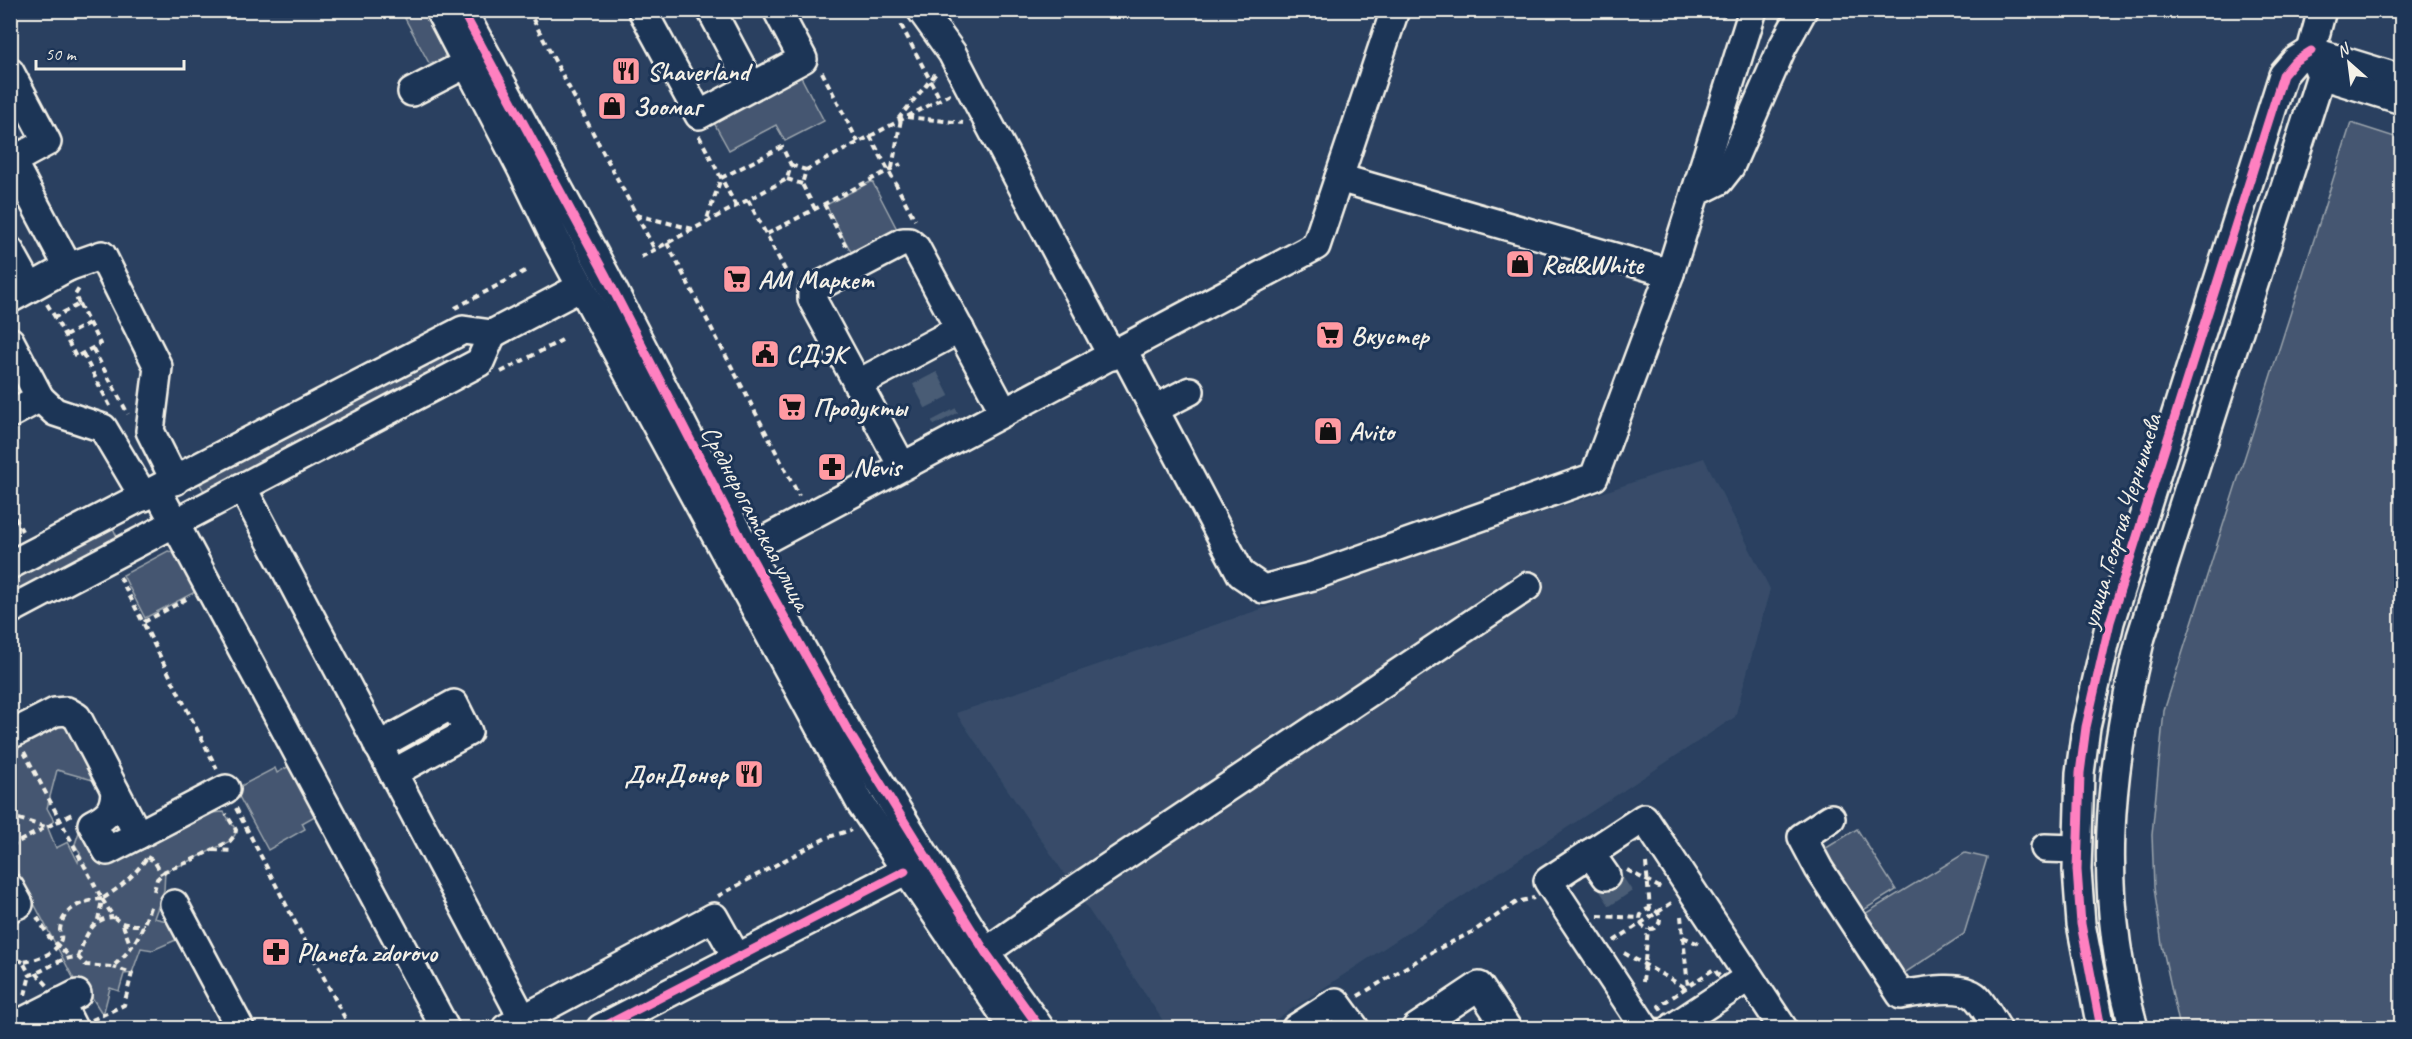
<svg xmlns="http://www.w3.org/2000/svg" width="2412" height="1039" viewBox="0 0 2412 1039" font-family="Caveat,sans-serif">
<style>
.built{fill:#374c69}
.green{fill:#445771;stroke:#9ca4ac;stroke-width:1.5}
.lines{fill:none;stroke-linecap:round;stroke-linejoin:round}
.minor-tunnel{stroke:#485b74;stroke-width:27;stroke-dasharray:27 14;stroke-linecap:butt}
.minor-casing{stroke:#f4f1e8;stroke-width:32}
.path{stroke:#f4f1e8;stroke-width:4;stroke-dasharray:6 4.5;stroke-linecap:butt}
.minor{stroke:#1d3557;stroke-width:27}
.cycleway-casing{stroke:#1d3557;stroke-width:13}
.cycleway{stroke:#ff80c0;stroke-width:9}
.labels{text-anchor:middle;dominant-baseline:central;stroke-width:6;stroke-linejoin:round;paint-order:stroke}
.poi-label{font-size:26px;font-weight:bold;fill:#f4f1e8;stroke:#1d3557;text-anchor:start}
.street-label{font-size:26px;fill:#f4f1e8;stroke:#1d3557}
</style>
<rect width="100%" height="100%" fill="#2a4060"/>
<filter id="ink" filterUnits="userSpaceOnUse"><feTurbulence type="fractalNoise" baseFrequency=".0167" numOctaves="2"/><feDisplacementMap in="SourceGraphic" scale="12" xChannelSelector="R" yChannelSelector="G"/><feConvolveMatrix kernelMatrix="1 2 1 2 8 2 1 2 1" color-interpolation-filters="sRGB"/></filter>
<g filter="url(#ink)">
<path class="built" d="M 1704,458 L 1770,589 L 1735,717 L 1263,1028 L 1168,1028 L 956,713 Z"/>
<g class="green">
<path d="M 401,11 L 422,11 L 445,54 L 443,60 L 429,63 Z"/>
<path d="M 800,75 L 824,121 L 785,141 L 776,125 L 729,150 L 713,121 Z"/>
<path d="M 2351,123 L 2401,139 L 2401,1028 L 2180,1028 L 2162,945 L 2154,887 L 2152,835 L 2164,711 Z"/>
<path d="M 872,181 L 900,235 L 855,259 L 826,205 Z"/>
<path d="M 441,356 L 446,365 L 205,493 L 200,484 Z"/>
<path d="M 113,528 L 117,537 L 11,593 L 11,581 Z"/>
<path d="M 168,551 L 179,554 L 197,591 L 145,618 L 123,575 Z"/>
<path d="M 56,724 L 66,724 L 100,782 L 57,770 L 47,808 L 54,821 L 47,826 L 56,848 L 68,842 L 78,862 L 80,853 L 75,844 L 84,817 L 106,859 L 209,813 L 224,812 L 236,830 L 235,835 L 230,841 L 186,863 L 165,871 L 164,890 L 154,918 L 171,922 L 178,939 L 153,950 L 141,948 L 132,973 L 124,974 L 119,991 L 110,988 L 103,1015 L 83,983 L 76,983 L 11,860 L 10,749 Z"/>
<path d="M 295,763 L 322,812 L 302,823 L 305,829 L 268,850 L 235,789 L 275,768 L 277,773 Z"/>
<path d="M 1857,829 L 1896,890 L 1862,911 L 1823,850 Z"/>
<path d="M 1965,853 L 1987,858 L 1964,934 L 1897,978 L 1858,918 Z"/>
</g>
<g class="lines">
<g class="minor-tunnel">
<path d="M 925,378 L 946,419"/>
<path d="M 1606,876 L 1624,903"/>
</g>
<g class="minor-casing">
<g id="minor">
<path d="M 439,10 L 522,170 L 556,240 L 861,804 L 1013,1028"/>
<path d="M 462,10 L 605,274 L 746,548 L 848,731 L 986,953 L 1040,1028"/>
<path d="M 642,10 L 699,115 L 803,59 L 777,10"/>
<path d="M 711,10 L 747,78"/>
<path d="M 921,10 L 952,53 L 968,84 L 1112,356"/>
<path d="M 2311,51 L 2402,79"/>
<path d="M 10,72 L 47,142 L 10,162"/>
<path d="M 2321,75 L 2402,100"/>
<path d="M 412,92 L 483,55"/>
<path d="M 12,161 L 68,267"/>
<path d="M 1339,178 L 1670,273"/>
<path d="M 1695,193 L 1719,181 L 1730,167 L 1782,48 L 1803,10"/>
<path d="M 10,251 L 30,287"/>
<path d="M 10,299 L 68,267 L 102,255 L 158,367 L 150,431 L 175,481"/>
<path d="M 10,341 L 40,398 L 55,412 L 103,428 L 144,497"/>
<path d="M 1123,350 L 1241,574 L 1263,589 L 1313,576 L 1594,477 L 1670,273 L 1753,10"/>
<path d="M 857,384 L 960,329"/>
<path d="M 1155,409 L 1190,391"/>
<path d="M 10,414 L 40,398"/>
<path d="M 902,466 L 812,299 L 812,293 L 815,288 L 903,242 L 909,242 L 916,248 L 1004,412"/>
<path d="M 242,487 L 523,1019"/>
<path d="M 157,490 L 445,1028"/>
<path d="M 731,558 L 1316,246 L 1395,10"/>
<path d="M 10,565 L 463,330 L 492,334 L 581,287"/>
<path d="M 10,610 L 480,362 L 492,334"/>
<path d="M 10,735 L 55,712 L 67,711 L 77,717 L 138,835 L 226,789"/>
<path d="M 378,746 L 454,704 L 468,732 L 393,773"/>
<path d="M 115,791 C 114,810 109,815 92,824 L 107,851 L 138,835"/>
<path d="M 1831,818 L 1802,837 L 1819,869 L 1901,995 C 1919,992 1961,983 1976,997 C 1984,1005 1991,1019 1997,1028"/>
<path d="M 2045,848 L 2077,849"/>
<path d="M 1590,853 L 1606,876"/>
<path d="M 10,888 L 19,904 L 10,908"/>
<path d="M 174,904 L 240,1028"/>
<path d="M 971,962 L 1080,886 L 1528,586"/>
<path d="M 60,1002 L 73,1028"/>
<path d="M 10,1028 L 77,994"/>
<path d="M 506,1028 L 714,917 L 737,958"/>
<path d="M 601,1028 L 905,871"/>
<path d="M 1296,1028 L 1336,1002 L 1355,1028"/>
<path d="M 1416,1028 L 1479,986 L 1507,1028"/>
<path d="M 1645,1028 L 1548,881 L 1644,818 L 1783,1028"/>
<path d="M 1672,1028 L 1749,977"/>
<path d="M 2101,1028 L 2081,924 L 2077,870 L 2080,773 L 2086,727 L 2110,622 L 2283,75 L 2295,61 L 2311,51"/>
<path d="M 2134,1028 C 2096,893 2108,772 2141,637 L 2321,75 L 2311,51 L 2322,10"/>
</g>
</g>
<g class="path">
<path d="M 528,10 L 655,250"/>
<path d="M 894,10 L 898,18"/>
<path d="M 1710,10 L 1727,16"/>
<path d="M 901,25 L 940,99"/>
<path d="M 822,72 L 858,142"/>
<path d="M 907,117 L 963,123"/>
<path d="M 898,119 L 937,72"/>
<path d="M 699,136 L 736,206"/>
<path d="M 870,136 L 915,220"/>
<path d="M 791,165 L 806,170"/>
<path d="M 892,168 L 901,119"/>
<path d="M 787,179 L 802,184"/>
<path d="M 748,200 L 792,283"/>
<path d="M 824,204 L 846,246"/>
<path d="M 815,209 L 802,184 L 806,170 L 950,94"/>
<path d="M 636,215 L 693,229"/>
<path d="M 767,234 L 901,164"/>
<path d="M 667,243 L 799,496"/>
<path d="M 641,257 L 787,179 L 791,165 L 782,147 L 721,178 L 706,222"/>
<path d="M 47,304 L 55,317"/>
<path d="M 79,304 L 100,344 L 76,357 L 55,317 Z"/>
<path d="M 79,304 L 75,295 L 80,287"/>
<path d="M 455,308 L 525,271"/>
<path d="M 65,336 L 89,323"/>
<path d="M 93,349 L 128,414"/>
<path d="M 83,354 L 110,406"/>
<path d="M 501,372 L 562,340"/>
<path d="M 10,508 L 22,531"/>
<path d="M 120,577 L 217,769"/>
<path d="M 144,622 L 190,597"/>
<path d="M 24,752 L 102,899 C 121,887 135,875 148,856"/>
<path d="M 236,808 L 350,1028"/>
<path d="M 10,820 L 12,817 L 46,827"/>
<path d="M 1638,841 L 1644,841 L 1650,846 L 1728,963 L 1729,969 L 1722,980 L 1714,969 L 1659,1006 L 1667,1017 C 1660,1020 1655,1019 1649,1015 L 1569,895 L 1571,884 L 1577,879 L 1632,842 Z"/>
<path d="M 10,846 L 72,814"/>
<path d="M 213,850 L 234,851"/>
<path d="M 147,857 L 154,861 L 162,874"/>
<path d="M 1646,863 L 1650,909"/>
<path d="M 1627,870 L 1663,889"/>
<path d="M 154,891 L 157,879 L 165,871 L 186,863 L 230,841 L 235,835 L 236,830 L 226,814"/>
<path d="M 718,896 L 826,838 L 851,830"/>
<path d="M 102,899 C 84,900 62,908 60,930 C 60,934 62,934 61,939 C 57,954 36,960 23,962 L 30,975 C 48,970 57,958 78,957 L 86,965 L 112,967 C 135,948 142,932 151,904"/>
<path d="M 102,899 C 117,922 115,925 144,925"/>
<circle cx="1650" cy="919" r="10"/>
<path d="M 1598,916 L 1639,918"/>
<path d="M 1681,916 L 1688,987"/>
<path d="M 37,917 L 49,937 L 70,957"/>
<path d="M 98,920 L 102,900"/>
<path d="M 123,925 L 131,947"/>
<path d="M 1683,937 L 1699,944"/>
<path d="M 1614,941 L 1673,902"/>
<path d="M 1624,953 L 1686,988"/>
<path d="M 10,955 L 23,962"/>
<path d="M 78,957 C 85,938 90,919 113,917"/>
<path d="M 36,973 L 48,986"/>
<path d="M 1643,982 L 1648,929"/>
<path d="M 25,995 L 30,975"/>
<path d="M 1358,996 L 1430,953 L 1474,931 L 1517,902 L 1534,898"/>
<path d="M 92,1020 L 124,1005 L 132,973 L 113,967"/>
<path d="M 472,1028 L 485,1022"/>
<path d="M 1465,1028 L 1476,1021"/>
</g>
<use href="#minor" class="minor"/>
<g class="cycleway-casing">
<g id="cycleway">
<path d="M 462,10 L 605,274 L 746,548 L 848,731 L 986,953 L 1040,1028"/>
<path d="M 601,1028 L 905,871"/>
<path d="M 2101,1028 L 2081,924 L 2077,870 L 2080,773 L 2086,727 L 2110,622 L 2283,75 L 2295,61 L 2311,51"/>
</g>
</g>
<use href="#cycleway" class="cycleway"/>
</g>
</g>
<defs>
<g id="restaurant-square" transform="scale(1.5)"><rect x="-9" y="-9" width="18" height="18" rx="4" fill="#ff9aa2" stroke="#1d3557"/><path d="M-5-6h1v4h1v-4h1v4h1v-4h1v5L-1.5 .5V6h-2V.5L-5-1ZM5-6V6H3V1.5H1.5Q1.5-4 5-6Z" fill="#111"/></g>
<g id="shop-square" transform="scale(1.5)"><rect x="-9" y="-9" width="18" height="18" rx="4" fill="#ff9aa2" stroke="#1d3557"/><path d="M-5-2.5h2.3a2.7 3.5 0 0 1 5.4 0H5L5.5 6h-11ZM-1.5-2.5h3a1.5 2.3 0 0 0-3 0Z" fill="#111"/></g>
<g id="supermarket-square" transform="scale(1.5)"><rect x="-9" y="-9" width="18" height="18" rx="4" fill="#ff9aa2" stroke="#1d3557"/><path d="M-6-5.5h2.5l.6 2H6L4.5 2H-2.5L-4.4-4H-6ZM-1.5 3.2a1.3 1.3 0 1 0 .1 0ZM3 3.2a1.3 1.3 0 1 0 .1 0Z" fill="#111"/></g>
<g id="civic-square" transform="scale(1.5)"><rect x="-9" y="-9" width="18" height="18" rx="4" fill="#ff9aa2" stroke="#1d3557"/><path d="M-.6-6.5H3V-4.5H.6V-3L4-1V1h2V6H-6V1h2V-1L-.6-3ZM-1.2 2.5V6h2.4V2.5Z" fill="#111"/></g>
<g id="pharmacy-square" transform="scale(1.5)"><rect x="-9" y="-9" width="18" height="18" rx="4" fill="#ff9aa2" stroke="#1d3557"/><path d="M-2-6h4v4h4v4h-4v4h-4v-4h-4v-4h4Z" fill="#111"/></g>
</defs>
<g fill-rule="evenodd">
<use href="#restaurant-square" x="626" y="71"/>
<use href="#shop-square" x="612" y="106"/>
<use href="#shop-square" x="1520" y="264"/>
<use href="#supermarket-square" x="737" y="279"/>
<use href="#supermarket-square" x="1330" y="335"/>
<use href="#civic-square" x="765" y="354"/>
<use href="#supermarket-square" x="792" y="407"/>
<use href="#shop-square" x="1328" y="431"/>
<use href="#pharmacy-square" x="832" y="467"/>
<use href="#restaurant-square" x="749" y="774"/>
<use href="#pharmacy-square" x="276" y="952"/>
</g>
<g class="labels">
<g class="poi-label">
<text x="647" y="71">Shaverland</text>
<text x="633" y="106">Зоомаг</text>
<text x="1541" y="264">Red&amp;White</text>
<text x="758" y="279">АМ Маркет</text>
<text x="1351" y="335">Вкустер</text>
<text x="786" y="354">СДЭК</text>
<text x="813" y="407">Продукты</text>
<text x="1349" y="431">Avito</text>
<text x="853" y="467">Nevis</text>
<text x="728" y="774" text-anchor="end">ДонДонер</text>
<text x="297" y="952">Planeta zdorovo</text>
</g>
<g class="street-label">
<text transform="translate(756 518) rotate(62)">Среднерогатская улица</text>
<text transform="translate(2121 521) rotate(-73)">улица Георгия Чернышева</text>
</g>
</g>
<rect width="2412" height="1039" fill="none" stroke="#1d3557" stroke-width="36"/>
<rect x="18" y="18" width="2376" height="1003" fill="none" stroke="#f4f1e8" stroke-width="2" filter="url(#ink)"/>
<g transform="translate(2349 63) rotate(332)" stroke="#1d3557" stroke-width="4.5" paint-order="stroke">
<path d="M0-4.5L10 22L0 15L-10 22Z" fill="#f4f1e8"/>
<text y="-9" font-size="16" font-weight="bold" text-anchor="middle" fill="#f4f1e8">N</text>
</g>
<path d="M36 60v9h148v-9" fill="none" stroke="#f4f1e8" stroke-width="3"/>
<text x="45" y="60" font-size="18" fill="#f4f1e8" stroke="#1d3557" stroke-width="4.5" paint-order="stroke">50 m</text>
</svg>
